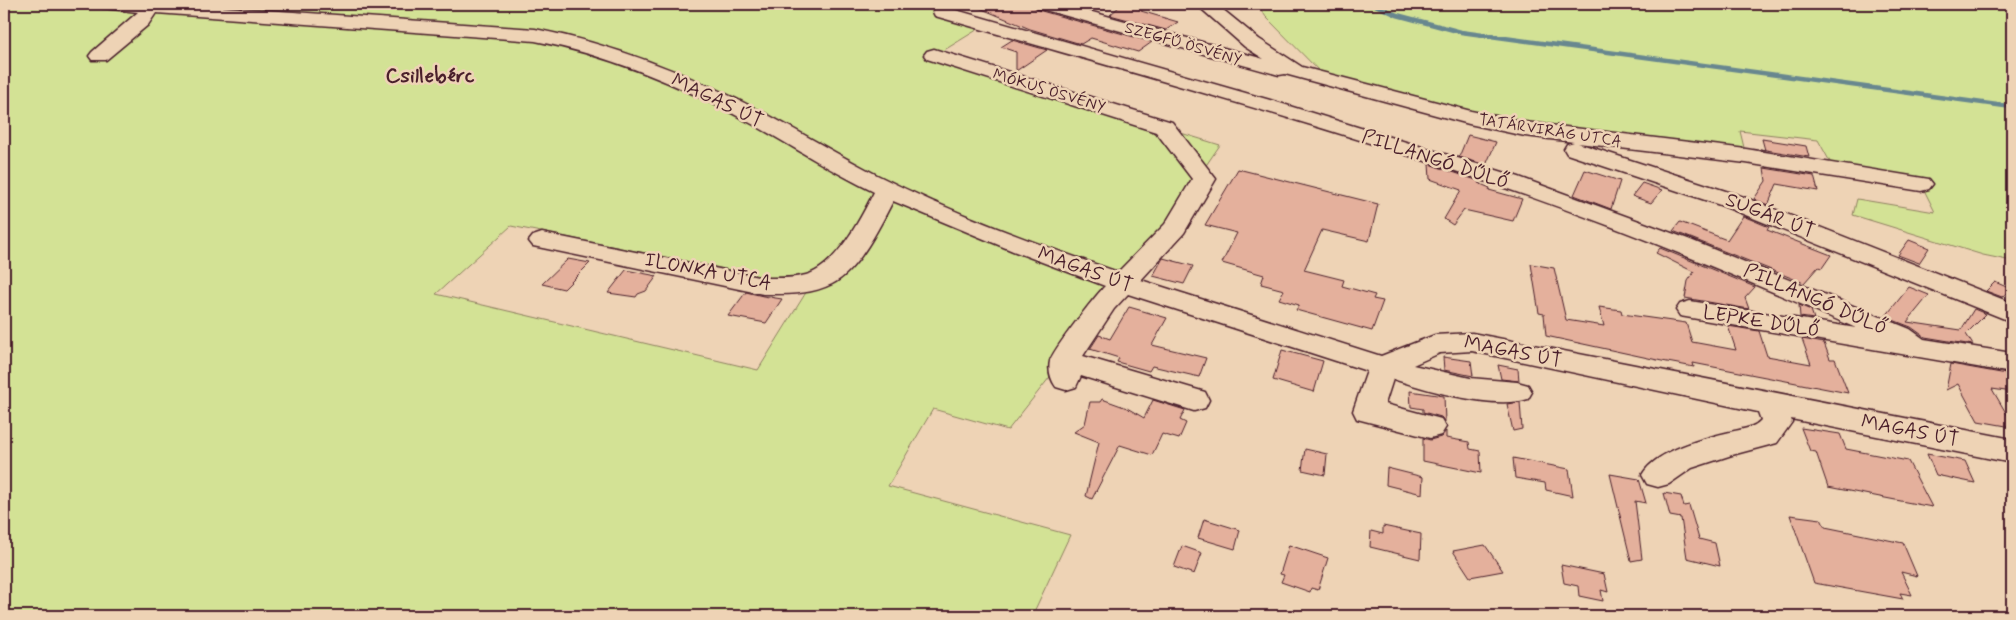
<svg xmlns="http://www.w3.org/2000/svg" width="2016" height="620" viewBox="0 0 2016 620" font-family="Mynerve,sans-serif">
<style>
.green{fill:#d3e295;stroke:#8e8060;fill-rule:evenodd}
.lines{fill:none;stroke-linecap:round;stroke-linejoin:round}
.stream{stroke:#67878f;stroke-width:4.5}
.building{fill:#e4b09c;stroke:#4a1f2b}
.minor-casing{stroke:#4a1f2b;stroke-width:3}
.minor{fill:#eed3b5;fill-rule:evenodd}
.labels{text-anchor:middle;dominant-baseline:central;stroke-width:5;stroke-linejoin:round;paint-order:stroke}
.far-street-label{font-size:16px;fill:#4a1f2b;stroke:#eed3b5}
.street-label{font-size:20px;fill:#4a1f2b;stroke:#eed3b5}
.far-district-label{font-size:21px;font-weight:bold;fill:#4a1f2b;stroke:#eed3b5}
</style>
<rect width="100%" height="100%" fill="#eed3b5"/>
<filter id="ink" filterUnits="userSpaceOnUse"><feTurbulence type="fractalNoise" baseFrequency=".02" numOctaves="2"/><feDisplacementMap in="SourceGraphic" scale="10" xChannelSelector="R" yChannelSelector="G"/><feConvolveMatrix kernelMatrix="1 2 1 2 8 2 1 2 1" color-interpolation-filters="sRGB"/></filter>
<g filter="url(#ink)">
<g class="green">
<path d="M 4,4 L 914,4 L 980,28 L 933,57 L 1220,145 L 1132,273 L 1008,430 L 933,409 L 888,486 L 1070,535 L 1032,616 L 4,616 ZM 511,226 L 810,286 L 758,370 L 436,294 Z"/>
<path d="M 1257,4 L 2012,4 L 2012,261 L 1983,255 L 1853,215 L 1857,199 L 1935,212 L 1921,184 L 1834,169 L 1818,140 L 1740,131 L 1746,156 L 1525,129 L 1330,82 L 1266,17 Z"/>
</g>
<g class="lines">
<path class="stream" d="M 1373,4 L 1397,15 L 1461,32 L 2012,107"/>
</g>
<g class="building">
<path d="M 970,4 L 1030,4 L 1038,10 L 1152,42 L 1138,52 L 1091,38 L 1081,44 L 1030,29 Z"/>
<path d="M 1122,4 L 1149,4 L 1141,11 L 1178,22 L 1166,30 L 1110,15 Z"/>
<path d="M 1012,40 L 1047,50 L 1016,71 L 1016,52 L 1001,47 Z"/>
<path d="M 1468,135 L 1496,142 L 1486,165 L 1459,157 Z"/>
<path d="M 1762,139 L 1806,146 L 1809,157 L 1760,149 L 1765,150 Z"/>
<path d="M 1429,164 L 1479,181 L 1478,183 L 1490,188 L 1489,190 L 1522,199 L 1513,221 L 1464,210 L 1453,225 L 1444,219 L 1461,190 L 1430,179 Z"/>
<path d="M 1764,168 L 1814,176 L 1818,191 L 1777,184 L 1768,205 L 1754,199 L 1766,181 Z"/>
<path d="M 1238,169 L 1378,204 L 1369,241 L 1322,230 L 1304,270 L 1344,280 L 1342,286 L 1375,295 L 1373,299 L 1383,301 L 1372,331 L 1296,310 L 1299,305 L 1279,299 L 1284,290 L 1261,284 L 1264,275 L 1222,263 L 1237,233 L 1205,225 Z"/>
<path d="M 1585,170 L 1620,181 L 1611,209 L 1574,195 Z"/>
<path d="M 1642,183 L 1662,190 L 1651,203 L 1632,196 Z"/>
<path d="M 1743,216 L 1769,227 L 1767,230 L 1831,255 L 1822,268 L 1818,267 L 1804,283 L 1673,231 L 1680,222 L 1727,240 Z"/>
<path d="M 1909,240 L 1929,248 L 1919,263 L 1898,255 Z"/>
<path d="M 1660,248 L 1755,287 L 1745,298 L 1749,309 L 1685,298 L 1688,281 L 1694,272 L 1656,253 Z"/>
<path d="M 1163,258 L 1193,266 L 1184,284 L 1153,276 Z"/>
<path d="M 568,259 L 590,263 L 564,289 L 542,284 Z"/>
<path d="M 1531,264 L 1554,268 L 1566,320 L 1604,326 L 1599,307 L 1621,310 L 1622,314 L 1686,323 L 1692,342 L 1736,350 L 1728,326 L 1759,331 L 1767,356 L 1811,364 L 1802,339 L 1824,343 L 1830,359 L 1835,359 L 1848,393 L 1693,363 L 1694,367 L 1662,361 L 1546,336 L 1544,314 L 1539,313 Z"/>
<path d="M 626,270 L 657,276 L 646,291 L 638,294 L 636,297 L 608,293 Z"/>
<path d="M 1995,282 L 2011,289 L 2002,297 L 1986,291 Z"/>
<path d="M 1909,287 L 1929,295 L 1907,322 L 1961,330 L 1974,309 L 1986,314 L 1966,334 L 1973,345 L 1925,337 L 1911,327 L 1885,317 Z"/>
<path d="M 746,292 L 763,296 L 782,299 L 766,323 L 728,316 Z"/>
<path d="M 1799,305 L 1811,310 L 1814,319 L 1800,317 Z"/>
<path d="M 1129,307 L 1167,318 L 1152,345 L 1206,358 L 1199,377 L 1152,366 L 1149,371 L 1117,362 L 1119,358 L 1090,349 L 1099,335 L 1110,339 Z"/>
<path d="M 1282,350 L 1323,361 L 1314,392 L 1273,380 Z"/>
<path d="M 1443,357 L 1471,361 L 1473,376 L 1444,370 Z"/>
<path d="M 1951,364 L 2012,375 L 2012,392 L 1992,389 L 2012,423 L 2012,427 L 1978,421 L 1958,384 L 1946,390 Z"/>
<path d="M 1498,365 L 1518,369 L 1519,381 L 1501,379 Z"/>
<path d="M 1410,391 L 1444,396 L 1445,422 L 1441,417 L 1423,412 L 1423,409 L 1411,407 Z"/>
<path d="M 1102,399 L 1127,408 L 1144,418 L 1153,400 L 1185,410 L 1180,420 L 1186,423 L 1179,439 L 1162,434 L 1152,455 L 1120,445 L 1092,499 L 1086,496 L 1099,442 L 1074,432 L 1085,424 L 1090,402 L 1100,402 Z"/>
<path d="M 1520,402 L 1522,429 L 1513,431 L 1507,404 Z"/>
<path d="M 1801,428 L 1840,434 L 1846,449 L 1908,461 L 1932,507 L 1828,487 L 1816,452 L 1810,451 Z"/>
<path d="M 1446,431 L 1446,438 L 1469,442 L 1470,449 L 1480,451 L 1481,473 L 1423,461 L 1423,438 L 1430,440 L 1441,437 Z"/>
<path d="M 1305,449 L 1327,454 L 1325,475 L 1302,470 Z"/>
<path d="M 1927,454 L 1965,461 L 1975,483 L 1936,475 Z"/>
<path d="M 1513,458 L 1569,469 L 1573,496 L 1546,490 L 1545,483 L 1515,478 Z"/>
<path d="M 1387,468 L 1423,477 L 1422,494 L 1386,485 Z"/>
<path d="M 1610,474 L 1639,479 L 1646,503 L 1635,501 L 1642,559 L 1631,561 Z"/>
<path d="M 1664,493 L 1681,496 L 1684,506 L 1689,505 L 1699,539 L 1715,543 L 1720,566 L 1687,558 L 1681,518 L 1670,516 Z"/>
<path d="M 1790,515 L 1821,519 L 1825,527 L 1903,543 L 1917,576 L 1901,572 L 1912,595 L 1900,593 L 1903,599 L 1814,583 Z"/>
<path d="M 1204,519 L 1240,530 L 1235,549 L 1198,538 Z"/>
<path d="M 1383,526 L 1421,534 L 1420,559 L 1370,547 L 1371,531 L 1383,534 Z"/>
<path d="M 1289,545 L 1328,558 L 1318,590 L 1311,588 L 1310,592 L 1281,582 L 1284,575 L 1280,574 Z"/>
<path d="M 1485,545 L 1503,571 L 1470,577 L 1453,551 Z"/>
<path d="M 1182,546 L 1202,553 L 1194,574 L 1174,567 Z"/>
<path d="M 1561,565 L 1604,574 L 1608,592 L 1601,590 L 1603,601 L 1579,596 L 1578,586 L 1564,583 Z"/>
</g>
<g class="lines">
<g class="minor-casing">
<g id="minor">
<path d="M 100,4 L 182,4 L 535,29 C 617,45 694,76 768,115 C 804,134 840,156 877,175 C 954,214 1037,244 1118,272 L 1165,224 L 1192,179 L 1156,132 L 927,59 L 924,55 L 927,51 L 934,49 L 1172,122 L 1216,179 L 1184,233 L 1141,280 L 1381,356 L 1435,335 L 1472,333 L 2012,439 L 2012,463 L 1791,419 L 1792,422 L 1777,443 L 1732,455 L 1692,468 L 1669,484 L 1658,487 L 1647,484 L 1642,475 C 1655,451 1704,438 1730,432 C 1741,429 1753,429 1761,420 L 1758,412 L 1472,351 L 1440,353 L 1413,365 L 1470,378 L 1517,382 L 1528,385 L 1532,392 L 1528,399 C 1492,410 1428,390 1393,379 L 1385,404 L 1441,419 L 1446,427 L 1441,435 L 1430,438 L 1357,419 L 1353,411 L 1367,371 L 1128,294 L 1114,309 L 1083,356 L 1205,392 L 1209,400 L 1205,408 L 1194,411 L 1081,376 L 1076,387 L 1066,390 L 1056,387 C 1051,380 1048,370 1050,361 C 1053,350 1095,296 1105,286 L 1013,251 L 893,201 C 880,226 858,271 832,284 C 811,295 786,294 763,294 L 533,246 L 529,241 L 533,236 L 542,233 L 763,278 C 777,278 792,279 806,275 C 836,267 861,218 874,192 C 832,172 794,147 754,125 C 685,87 613,56 535,41 L 156,13 L 148,25 L 106,60 L 92,60 L 89,56 L 92,52 L 138,12 L 103,8 Z"/>
<path d="M 1035,4 L 1063,4 L 1264,59 L 1245,47 L 1196,4 L 1216,4 L 1259,39 L 1302,67 L 1471,111 L 1525,122 L 1746,149 L 1929,179 L 1933,184 L 1929,189 L 1921,191 L 1746,163 L 1578,143 L 1741,196 L 2012,303 L 2012,322 L 1723,206 L 1567,154 L 1564,149 L 1567,144 L 1574,142 L 1525,136 L 1469,124 L 1285,74 L 1279,75 L 1038,8 Z"/>
<path d="M 942,6 L 1270,100 L 1519,177 L 1688,239 L 1910,329 L 1924,339 L 2012,353 L 2012,373 L 1680,316 L 1676,310 L 1680,304 L 1690,301 L 1856,328 C 1740,277 1622,228 1502,187 C 1316,122 1125,71 935,16 L 933,12 L 935,8 Z"/>
</g>
</g>
<use href="#minor" class="minor"/>
</g>
</g>
<g class="labels">
<g class="far-street-label">
<text transform="translate(1183 44) rotate(16)">SZEGFŰ ÖSVÉNY</text>
<text transform="translate(1049 91) rotate(17)">MÓKUS ÖSVÉNY</text>
<text transform="translate(1550 131) rotate(9)">TATÁRVIRÁG UTCA</text>
</g>
<g class="street-label">
<text transform="translate(717 101) rotate(26)">MAGAS ÚT</text>
<text transform="translate(1436 160) rotate(18)">PILLANGÓ DŰLŐ</text>
<text transform="translate(1770 216) rotate(21)">SUGÁR ÚT</text>
<text transform="translate(1085 270) rotate(20)">MAGAS ÚT</text>
<text transform="translate(708 272) rotate(11)">ILONKA UTCA</text>
<text transform="translate(1816 300) rotate(23)">PILLANGÓ DŰLŐ</text>
<text transform="translate(1762 322) rotate(9)">LEPKE DŰLŐ</text>
<text transform="translate(1513 352) rotate(11)">MAGAS ÚT</text>
<text transform="translate(1910 431) rotate(11)">MAGAS ÚT</text>
</g>
<g class="far-district-label">
<text x="430" y="76">Csillebérc</text>
</g>
</g>
<rect width="2016" height="620" fill="none" stroke="#eed3b5" stroke-width="20"/>
<rect x="10" y="10" width="1996" height="600" fill="none" stroke="#4a1f2b" stroke-width="2" filter="url(#ink)"/>
</svg>
